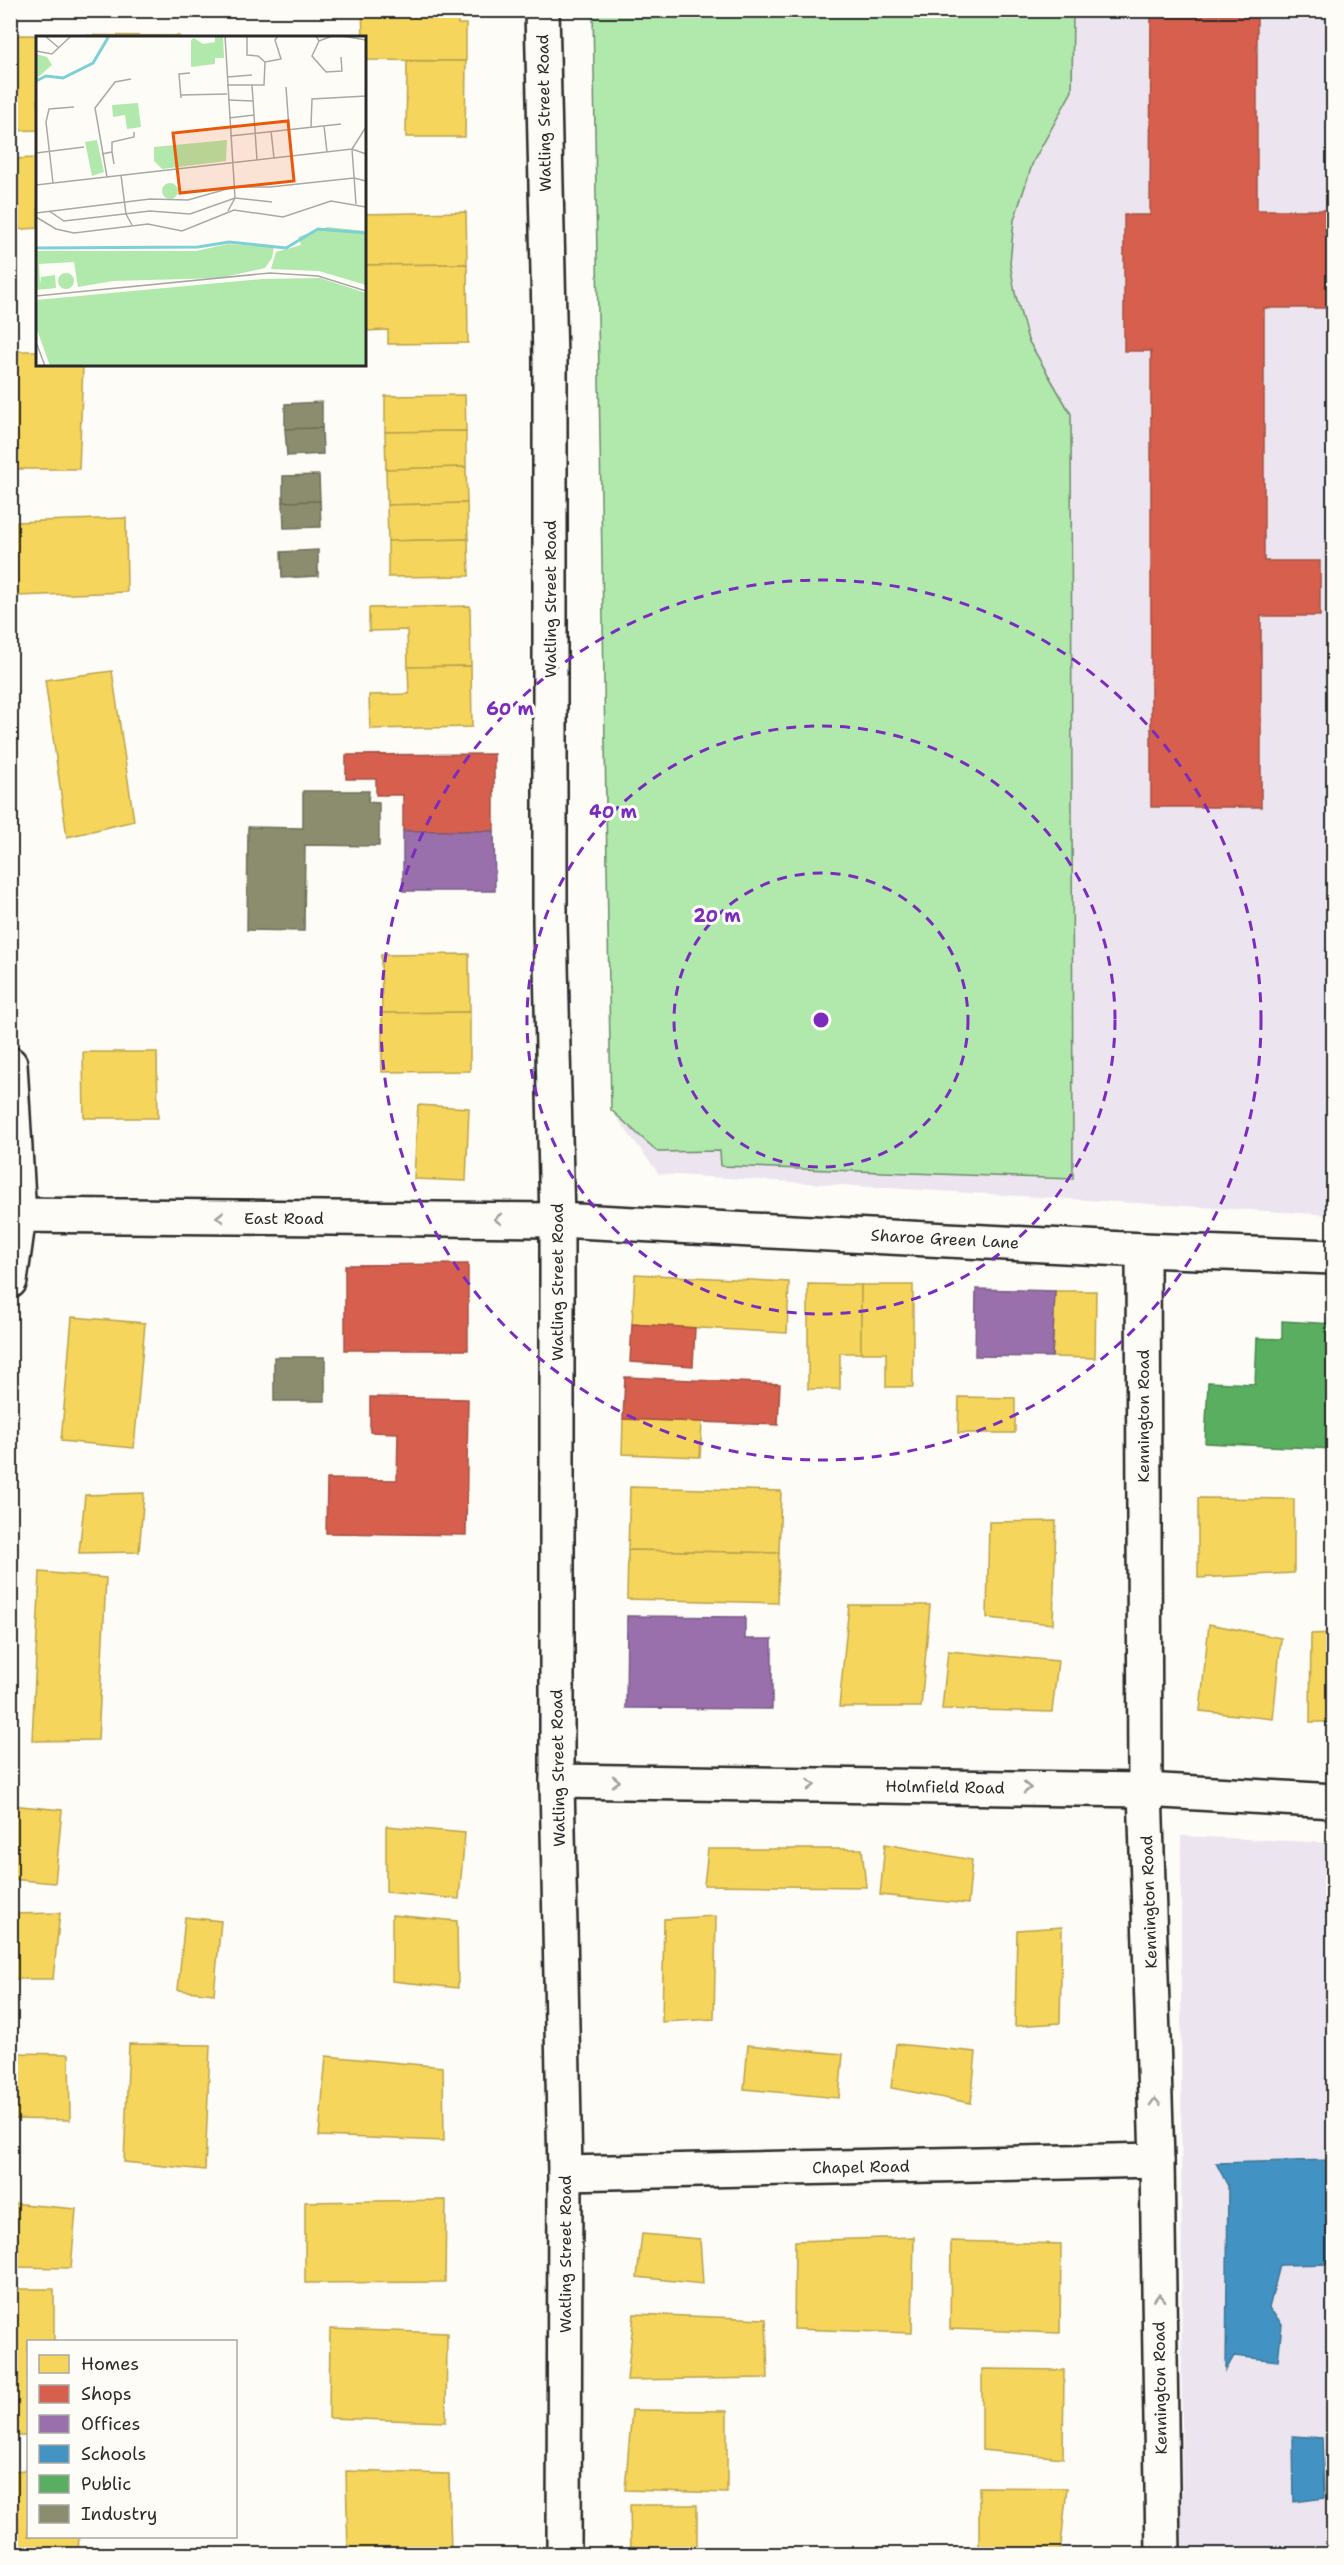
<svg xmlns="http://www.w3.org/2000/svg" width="1344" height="2565" viewBox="0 0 1344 2565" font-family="'Shantell Sans',sans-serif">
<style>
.built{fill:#ece4ee}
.green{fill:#b1e9ad;stroke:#6e8a6c;stroke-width:1.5}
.homes{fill:#f6d55c;stroke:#b9a24d;stroke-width:1.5}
.shops{fill:#d6604d;stroke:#a35043;stroke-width:1.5}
.offices{fill:#9970ab;stroke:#785b85;stroke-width:1.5}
.schools{fill:#4393c3;stroke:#3c7495;stroke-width:1.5}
.public{fill:#5aae61;stroke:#4c8751;stroke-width:1.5}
.industry{fill:#8c8c6e;stroke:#6f6f5a;stroke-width:1.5}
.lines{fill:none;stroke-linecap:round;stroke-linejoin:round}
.minor-casing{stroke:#2b2b2b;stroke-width:38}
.tertiary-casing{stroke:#2b2b2b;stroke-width:38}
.secondary-casing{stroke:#2b2b2b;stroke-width:38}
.minor{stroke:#fdfcf7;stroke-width:33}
.tertiary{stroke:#fdfcf7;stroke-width:33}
.secondary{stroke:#fdfcf7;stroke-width:33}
.oneway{stroke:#9e9e9b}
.ring{fill:none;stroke:#7b2cbf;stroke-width:3;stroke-dasharray:10 8}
.labels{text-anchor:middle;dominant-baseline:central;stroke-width:6;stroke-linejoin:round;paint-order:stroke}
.street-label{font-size:16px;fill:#2b2b2b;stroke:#fdfcf7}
.inset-river{fill:none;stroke:#7ed0d5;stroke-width:3}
.inset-road{fill:none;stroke:#a9a8a5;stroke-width:1.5}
.view{fill:#e8590c;fill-opacity:0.15;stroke:#e8590c;stroke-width:3}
.inset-edge{fill:none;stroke:#2b2b2b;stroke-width:3}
.centre{fill:#7b2cbf;stroke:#fdfcf7;stroke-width:3}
.ring-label{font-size:18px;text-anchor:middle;font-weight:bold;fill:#7b2cbf;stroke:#fdfcf7;stroke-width:6;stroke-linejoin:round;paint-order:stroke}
</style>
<rect width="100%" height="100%" fill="#fdfcf7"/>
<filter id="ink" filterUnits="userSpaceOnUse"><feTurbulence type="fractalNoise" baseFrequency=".0167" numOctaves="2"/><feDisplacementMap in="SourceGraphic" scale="12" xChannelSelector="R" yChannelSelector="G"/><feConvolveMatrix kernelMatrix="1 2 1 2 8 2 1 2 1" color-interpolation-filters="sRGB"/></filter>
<g filter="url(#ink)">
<g class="built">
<path d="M 593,11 L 1333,11 L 1333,1215 L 659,1174 L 611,1110 Z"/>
<path d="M 1181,1836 L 1333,1843 L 1333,2554 L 1182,2552 Z"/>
</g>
<path class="green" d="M 593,11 L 1073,11 L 1072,91 L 1033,162 L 1014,220 L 1010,263 L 1015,293 L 1028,340 L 1071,414 L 1073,1179 L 721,1166 L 720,1151 L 658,1152 L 611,1110 Z"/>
<g class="homes">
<path d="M 362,10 L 458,10 L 458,24 L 466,24 L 466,61 L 364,60 Z"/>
<path d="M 10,35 L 180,36 L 38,38 L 38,130 L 10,131 Z"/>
<path d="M 407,61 L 466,61 L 465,137 L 406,137 Z"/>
<path d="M 38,158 L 38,228 L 10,230 L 10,159 Z"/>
<path d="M 466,212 L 467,264 L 364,265 L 364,214 Z"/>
<path d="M 467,264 L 468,343 L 388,344 L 388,330 L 364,331 L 364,265 Z"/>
<path d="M 10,351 L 38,351 L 38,364 L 83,364 L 79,469 L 10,469 Z"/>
<path d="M 465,395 L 466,431 L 385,432 L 385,396 Z"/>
<path d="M 466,431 L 466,467 L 386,469 L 385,432 Z"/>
<path d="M 466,467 L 467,503 L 387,505 L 386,469 Z"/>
<path d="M 467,503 L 468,539 L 388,541 L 387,505 Z"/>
<path d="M 126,518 L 127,592 L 16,596 L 15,522 Z"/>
<path d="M 468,539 L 469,576 L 388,577 L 388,541 Z"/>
<path d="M 470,606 L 471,666 L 408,667 L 407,630 L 369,631 L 369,608 Z"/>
<path d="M 471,666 L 472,727 L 370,729 L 369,695 L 409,694 L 408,667 Z"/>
<path d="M 112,671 L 134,821 L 67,837 L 45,680 Z"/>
<path d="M 469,954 L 470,1012 L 382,1013 L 381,955 Z"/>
<path d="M 470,1012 L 470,1071 L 382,1072 L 382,1013 Z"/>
<path d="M 83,1052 L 157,1052 L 158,1118 L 84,1118 Z"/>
<path d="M 418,1105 L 469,1108 L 466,1181 L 414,1179 Z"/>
<path d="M 635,1274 L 789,1282 L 787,1333 L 632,1324 Z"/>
<path d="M 808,1284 L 861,1285 L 861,1353 L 840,1353 L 840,1389 L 808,1389 Z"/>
<path d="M 861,1285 L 913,1285 L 913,1387 L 886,1387 L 886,1353 L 861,1353 Z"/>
<path d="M 1055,1291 L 1096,1291 L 1095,1358 L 1052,1357 Z"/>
<path d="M 72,1317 L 145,1323 L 134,1448 L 61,1441 Z"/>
<path d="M 959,1397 L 1015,1398 L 1015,1433 L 958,1433 Z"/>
<path d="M 623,1419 L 702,1422 L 700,1457 L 622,1454 Z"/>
<path d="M 630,1487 L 781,1491 L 779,1553 L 628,1550 Z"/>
<path d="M 144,1493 L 139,1552 L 79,1553 L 85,1495 Z"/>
<path d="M 1198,1498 L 1294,1499 L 1294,1573 L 1198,1578 Z"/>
<path d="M 1056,1521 L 1053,1624 L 987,1618 L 989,1522 Z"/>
<path d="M 628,1550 L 779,1553 L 778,1603 L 627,1599 Z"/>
<path d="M 40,1572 L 106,1578 L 98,1740 L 32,1741 Z"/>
<path d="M 849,1605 L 930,1605 L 921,1707 L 839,1707 Z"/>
<path d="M 1209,1624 L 1281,1638 L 1273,1719 L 1200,1711 Z"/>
<path d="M 1334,1633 L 1334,1722 L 1310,1722 L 1311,1634 Z"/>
<path d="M 948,1651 L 1058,1661 L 1052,1712 L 942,1709 Z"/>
<path d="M 10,1805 L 62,1810 L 55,1883 L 10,1879 Z"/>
<path d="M 386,1826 L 465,1833 L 459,1899 L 386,1892 Z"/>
<path d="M 885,1844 L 972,1860 L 968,1904 L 880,1895 Z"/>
<path d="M 708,1849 L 862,1849 L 866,1887 L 704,1885 Z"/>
<path d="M 60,1913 L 53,1979 L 10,1979 L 10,1914 Z"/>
<path d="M 392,1915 L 457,1921 L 458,1988 L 392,1981 Z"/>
<path d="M 716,1916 L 714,2019 L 662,2022 L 664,1919 Z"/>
<path d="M 185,1917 L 221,1921 L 214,1994 L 178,1990 Z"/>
<path d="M 1062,1927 L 1060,2023 L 1015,2026 L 1017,1930 Z"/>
<path d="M 129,2044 L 210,2045 L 205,2170 L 124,2162 Z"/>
<path d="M 896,2044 L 976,2052 L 971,2103 L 891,2088 Z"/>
<path d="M 748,2045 L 843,2054 L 839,2098 L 744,2089 Z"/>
<path d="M 10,2053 L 69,2054 L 70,2120 L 10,2119 Z"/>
<path d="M 326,2056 L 443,2067 L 444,2141 L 319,2136 Z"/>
<path d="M 446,2200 L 445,2282 L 305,2283 L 305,2202 Z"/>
<path d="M 10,2203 L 76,2209 L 71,2268 L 10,2267 Z"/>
<path d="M 642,2234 L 700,2239 L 703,2284 L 637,2277 Z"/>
<path d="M 914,2237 L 912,2333 L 794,2329 L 795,2241 Z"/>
<path d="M 951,2241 L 1061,2244 L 1060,2333 L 950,2329 Z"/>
<path d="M 10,2289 L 54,2289 L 54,2342 L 28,2342 L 28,2436 L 10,2436 Z"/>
<path d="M 634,2314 L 766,2319 L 768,2378 L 627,2380 Z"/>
<path d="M 330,2329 L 447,2333 L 446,2422 L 329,2418 Z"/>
<path d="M 982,2369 L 1064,2370 L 1063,2458 L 982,2450 Z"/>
<path d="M 632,2410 L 727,2411 L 727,2493 L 625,2490 Z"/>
<path d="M 28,2470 L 28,2536 L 79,2536 L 78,2554 L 10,2554 L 10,2471 Z"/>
<path d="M 346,2471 L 449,2474 L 451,2554 L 348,2554 Z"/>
<path d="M 979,2487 L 1067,2488 L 1060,2554 L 979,2554 Z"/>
<path d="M 630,2505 L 697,2505 L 697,2554 L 631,2554 Z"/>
</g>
<g class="shops">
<path d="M 1151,10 L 1257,10 L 1257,210 L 1334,210 L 1334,308 L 1264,308 L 1264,561 L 1320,561 L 1320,616 L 1261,616 L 1261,807 L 1151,807 L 1151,351 L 1124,351 L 1124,215 L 1150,215 Z"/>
<path d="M 494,754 L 494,831 L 403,831 L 403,795 L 376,795 L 376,779 L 346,779 L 346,755 Z"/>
<path d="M 468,1264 L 468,1350 L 345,1350 L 345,1265 Z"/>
<path d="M 632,1324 L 695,1328 L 693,1366 L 630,1362 Z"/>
<path d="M 625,1377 L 780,1384 L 778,1425 L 623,1419 Z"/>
<path d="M 370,1397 L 468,1399 L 466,1535 L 326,1533 L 327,1479 L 397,1480 L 398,1433 L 370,1432 Z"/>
</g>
<g class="offices">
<path d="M 403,831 L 494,831 L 495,891 L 403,891 Z"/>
<path d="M 976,1289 L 1055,1291 L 1052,1357 L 975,1356 Z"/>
<path d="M 627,1616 L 745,1617 L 745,1639 L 772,1639 L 772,1709 L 626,1708 Z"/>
</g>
<g class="schools">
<path d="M 1334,2160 L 1334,2264 L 1280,2265 L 1269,2308 L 1282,2324 L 1278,2361 L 1234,2356 L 1226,2370 L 1228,2186 L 1216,2163 Z"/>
<path d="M 1293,2436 L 1322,2438 L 1324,2498 L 1294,2502 Z"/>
</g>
<path class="public" d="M 1282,1321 L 1334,1324 L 1334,1449 L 1205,1443 L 1208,1382 L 1255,1384 L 1257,1338 L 1282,1339 Z"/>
<g class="industry">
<path d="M 322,402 L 322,428 L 285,429 L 285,404 Z"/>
<path d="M 322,428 L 323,454 L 287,456 L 285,429 Z"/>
<path d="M 319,475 L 320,501 L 283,502 L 283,476 Z"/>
<path d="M 320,501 L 321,527 L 284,528 L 283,502 Z"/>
<path d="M 318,550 L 318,576 L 282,578 L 281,552 Z"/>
<path d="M 303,791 L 369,791 L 368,802 L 379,803 L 379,846 L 305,845 L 304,931 L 247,930 L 248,827 L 303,828 Z"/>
<rect x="274" y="1357" width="51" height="44"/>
</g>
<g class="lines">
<g class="minor-casing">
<g id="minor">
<path d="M 10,1064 L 19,1216 L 10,1281"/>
<path d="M 10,1215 L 557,1220"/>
<path d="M 1143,1250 L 1145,1790 L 1157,2160 L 1163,2554"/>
<path d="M 557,1781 L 1145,1790 L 1334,1801"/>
<path d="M 565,2173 L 1157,2160"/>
</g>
</g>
<g class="tertiary-casing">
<path id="tertiary" d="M 557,1220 L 1143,1250 L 1334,1257"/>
</g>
<g class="secondary-casing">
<path id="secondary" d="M 542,10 L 550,360 L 550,921 L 557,1220 L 557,1781 L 565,2173 L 564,2554"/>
</g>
<use href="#minor" class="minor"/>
<use href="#tertiary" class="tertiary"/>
<use href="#secondary" class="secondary"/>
</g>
<defs><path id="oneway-chevron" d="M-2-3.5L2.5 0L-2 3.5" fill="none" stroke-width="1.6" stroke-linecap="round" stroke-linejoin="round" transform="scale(1.5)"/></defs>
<g class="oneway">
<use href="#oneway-chevron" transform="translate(220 1217) rotate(-180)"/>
<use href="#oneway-chevron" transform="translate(498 1219) rotate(-180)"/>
<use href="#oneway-chevron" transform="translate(616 1781) rotate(1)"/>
<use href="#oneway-chevron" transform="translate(811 1785) rotate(1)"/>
<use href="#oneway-chevron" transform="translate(1027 1788) rotate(1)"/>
<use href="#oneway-chevron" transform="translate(1155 2102) rotate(-92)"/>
<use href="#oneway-chevron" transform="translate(1159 2298) rotate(-91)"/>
</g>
</g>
<g class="ring">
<circle cx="821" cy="1020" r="147"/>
<circle cx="821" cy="1020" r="294"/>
<circle cx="821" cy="1020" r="440"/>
</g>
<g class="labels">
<g class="street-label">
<text transform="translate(544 113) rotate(-91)">Watling Street Road</text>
<text transform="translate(550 599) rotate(-90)">Watling Street Road</text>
<text x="284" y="1218">East Road</text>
<text transform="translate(945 1239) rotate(3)">Sharoe Green Lane</text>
<text transform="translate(557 1282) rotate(-90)">Watling Street Road</text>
<text transform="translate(1143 1416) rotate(-90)">Kennington Road</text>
<text transform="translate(558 1768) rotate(-91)">Watling Street Road</text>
<text transform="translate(945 1787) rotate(1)">Holmfield Road</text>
<text transform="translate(1149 1902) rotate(-92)">Kennington Road</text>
<text transform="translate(861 2167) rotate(-1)">Chapel Road</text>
<text transform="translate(565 2254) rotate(-90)">Watling Street Road</text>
<text transform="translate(1160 2388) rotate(-91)">Kennington Road</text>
</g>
</g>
<g transform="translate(36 36)">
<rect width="330" height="330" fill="#fdfcf7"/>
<path d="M 179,0 L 187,0 L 188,22 L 179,22 L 179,28 L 155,31 L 155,4 L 158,2 L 167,8 L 179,6 ZM 0,18 L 11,21 L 16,29 L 0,43 ZM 102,67 L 105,91 L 91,93 L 89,79 L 77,81 L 76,69 ZM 61,104 L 68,136 L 56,140 L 49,106 ZM 191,104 L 190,125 L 126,133 L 118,125 L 118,111 ZM126 155a8 8 0 1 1 16 0a8 8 0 1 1-16 0ZM 291,191 L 330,195 L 330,249 L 283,235 L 235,233 L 240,216 L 265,209 L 262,201 ZM 192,208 L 238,211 L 236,222 L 229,232 L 184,242 L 77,245 L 42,251 L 38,226 L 3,228 L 4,248 L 5,241 L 19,239 L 20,252 L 0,254 L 0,215 L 160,215 ZM22 245a8 8 0 1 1 16 0a8 8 0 1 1-16 0ZM 284,242 L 330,257 L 330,330 L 14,330 L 0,291 L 0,264 L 226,243 Z" fill="#b1e9ad"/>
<path class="inset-river" d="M 0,45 L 10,40 L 27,42 L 57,27 L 73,0M 0,212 L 162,211 L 193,206 L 250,212 L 282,193 L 330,197"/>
<path class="inset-road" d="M 9,0 L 23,12M 189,0 L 199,162 L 192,175M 280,0 L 283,5 L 296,0M 306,0 L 330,4M 283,5 L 276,20 L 290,36 L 306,35 L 305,21M 0,15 L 16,18 L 35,0M 229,26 L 245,23 L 239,4 L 242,0M 191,41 L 216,39M 191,49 L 228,49 L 229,26 L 222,20 L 211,19 L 211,0M 216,49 L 221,124M 250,51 L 253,93M 145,59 L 191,58M 145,62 L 143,38 L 154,37M 192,64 L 217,65M 193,82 L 218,79M 288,90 L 291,116M 275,91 L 276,63 L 330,60M 235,95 L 238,122M 194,100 L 305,88M 76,116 L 76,106 L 98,101 L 98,96M 0,117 L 48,111M 66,118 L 76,116 L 78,128M 85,139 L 90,178 L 96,189M 71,141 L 59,72 L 79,46 L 95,43M 17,147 L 10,86 L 13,73 L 38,71M 0,149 L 316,113 L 330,118M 320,168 L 316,113 L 330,91M 13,175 L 28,185 L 114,175 L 154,178 L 199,162 L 236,166M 0,177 L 114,163 L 152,164 L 198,151 L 234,151 L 318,142 L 330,145M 0,181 L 20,193 L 38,197 L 112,188 L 146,195 L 198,174 L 247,181 L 295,165 L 330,171M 0,260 L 234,237 L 282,240 L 330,255M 0,306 L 9,330"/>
<path class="view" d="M 252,85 L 258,145 L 144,157 L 137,97 Z"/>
<rect width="330" height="330" class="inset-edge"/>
</g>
<circle cx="821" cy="1020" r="9" class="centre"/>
<g class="ring-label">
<text x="510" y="715">60 m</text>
<text x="613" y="818">40 m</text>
<text x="717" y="922">20 m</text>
</g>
<rect width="1344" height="2565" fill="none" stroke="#fdfcf7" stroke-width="36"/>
<rect x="18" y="18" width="1308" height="2529" fill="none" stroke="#2b2b2b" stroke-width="2" filter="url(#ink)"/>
<rect x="27" y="2340" width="210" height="198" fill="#fdfcf7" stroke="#a9a8a5" stroke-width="1.5"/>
<rect x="39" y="2355" width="30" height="18" fill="#f6d55c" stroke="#a9a8a5" stroke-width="1.5"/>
<text x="81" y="2370" font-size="18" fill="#2b2b2b">Homes</text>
<rect x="39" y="2385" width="30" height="18" fill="#d6604d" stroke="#a9a8a5" stroke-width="1.5"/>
<text x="81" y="2400" font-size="18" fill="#2b2b2b">Shops</text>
<rect x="39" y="2415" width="30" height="18" fill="#9970ab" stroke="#a9a8a5" stroke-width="1.5"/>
<text x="81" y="2430" font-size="18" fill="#2b2b2b">Offices</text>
<rect x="39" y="2445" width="30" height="18" fill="#4393c3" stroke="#a9a8a5" stroke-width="1.5"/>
<text x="81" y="2460" font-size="18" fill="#2b2b2b">Schools</text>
<rect x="39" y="2475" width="30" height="18" fill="#5aae61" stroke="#a9a8a5" stroke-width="1.5"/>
<text x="81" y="2490" font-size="18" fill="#2b2b2b">Public</text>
<rect x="39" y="2505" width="30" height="18" fill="#8c8c6e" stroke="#a9a8a5" stroke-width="1.5"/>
<text x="81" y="2520" font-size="18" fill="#2b2b2b">Industry</text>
</svg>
